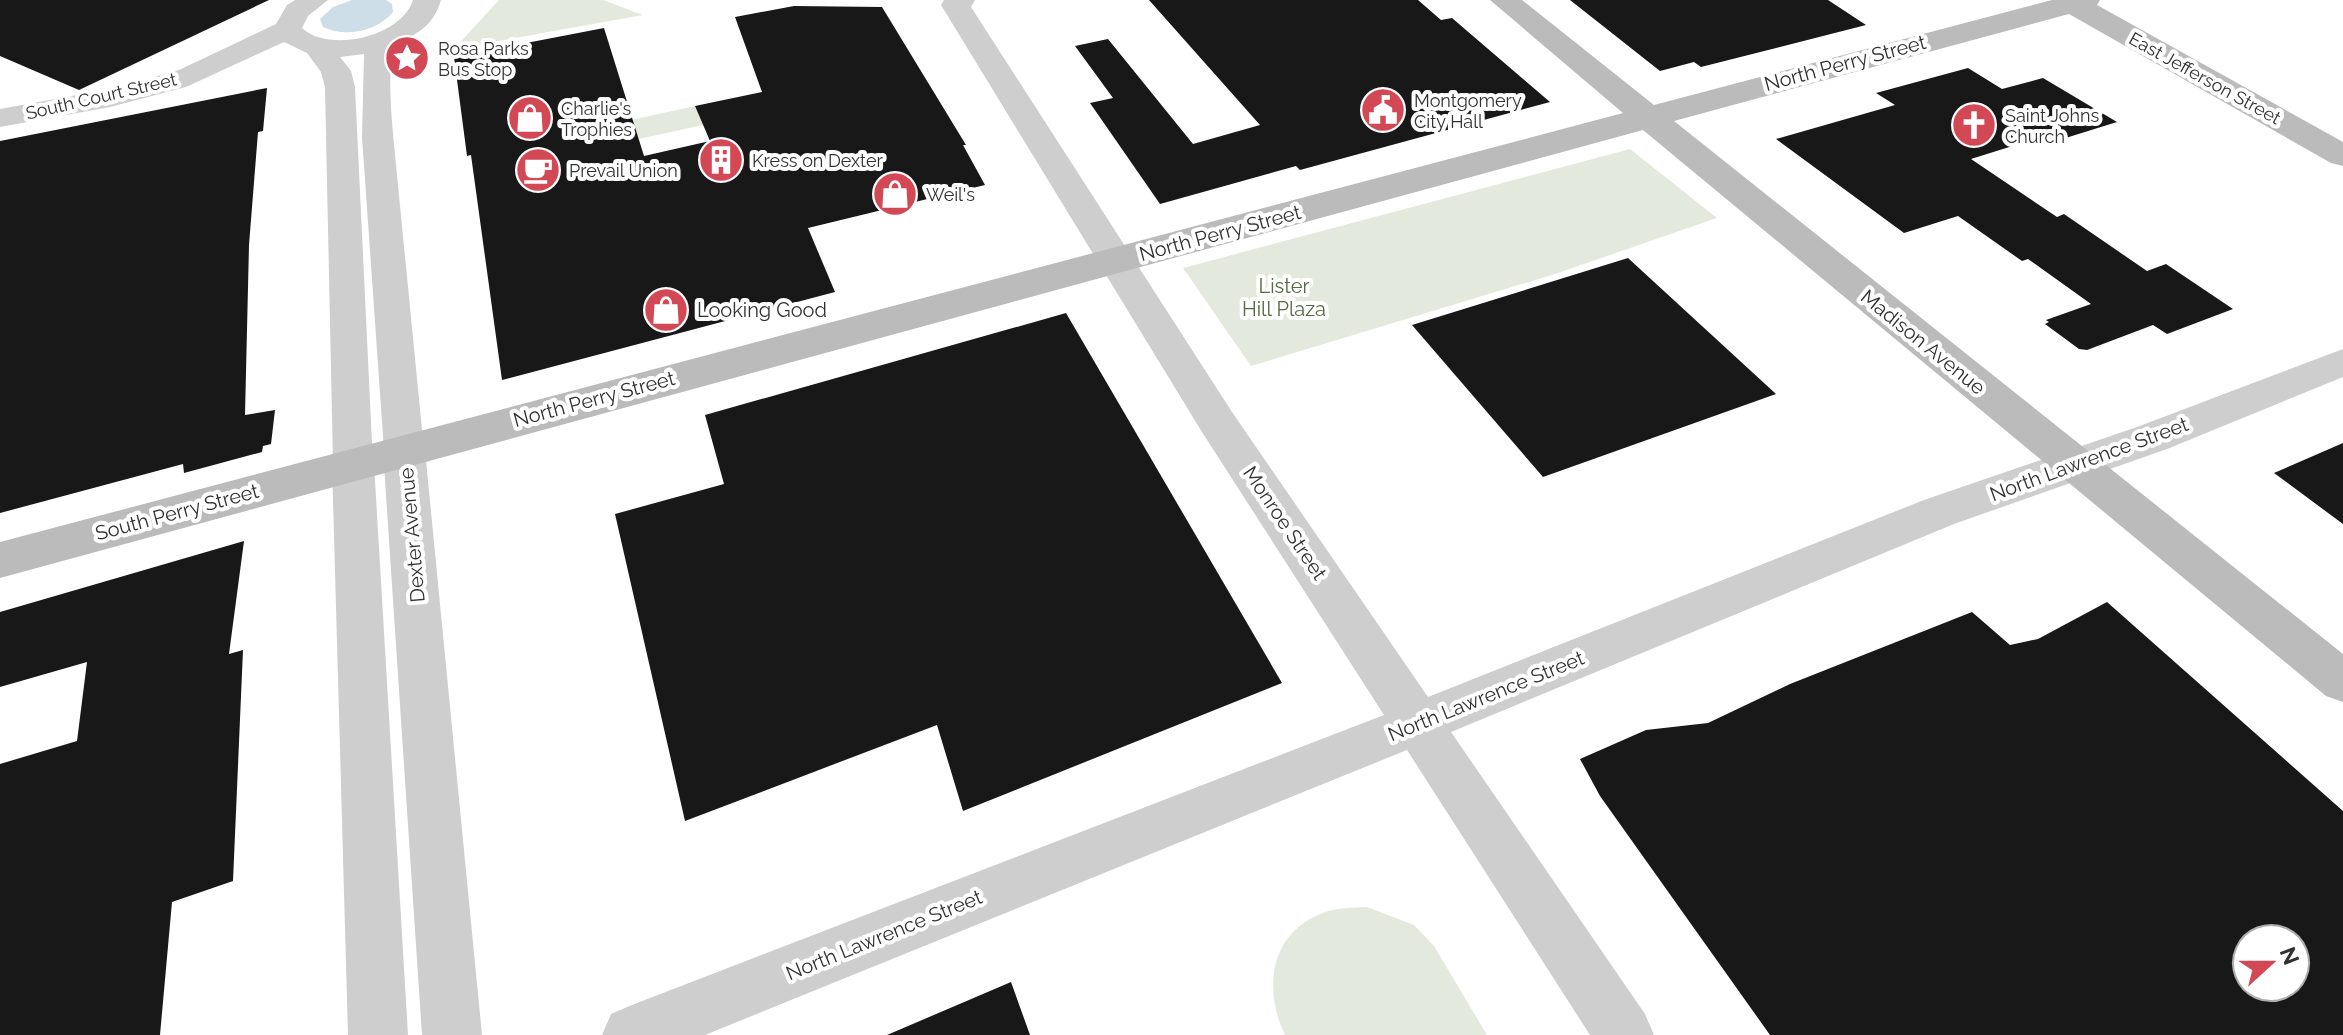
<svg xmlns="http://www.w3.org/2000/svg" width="2343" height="1035" viewBox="0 0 2343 1035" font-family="Raleway,sans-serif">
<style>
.green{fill:#e4e9de}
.water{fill:#cddee8}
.building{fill:#181818;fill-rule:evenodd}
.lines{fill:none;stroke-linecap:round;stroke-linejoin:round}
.minor{fill:#cecece;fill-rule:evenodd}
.tertiary{fill:#cecece;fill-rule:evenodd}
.secondary{fill:#bbb;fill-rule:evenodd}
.labels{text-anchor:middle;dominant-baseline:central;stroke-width:8;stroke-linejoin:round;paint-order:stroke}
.far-poi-label{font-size:18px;fill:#313131;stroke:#fff;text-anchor:start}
.far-street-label{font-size:18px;fill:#313131;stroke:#fff}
.street-label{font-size:20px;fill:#313131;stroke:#fff}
.park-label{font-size:20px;fill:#556943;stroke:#fff}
.poi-label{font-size:20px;fill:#313131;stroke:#fff;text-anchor:start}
</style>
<rect width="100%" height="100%" fill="#fff"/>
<g class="green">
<path d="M 499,0 L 603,0 L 643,15 L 454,49 Z"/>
<path d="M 695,106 L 703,125 L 474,175 L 471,155 Z"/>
<path d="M 1630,149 L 1717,218 L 1555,274 L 1251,366 L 1183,268 Z"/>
<path d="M 1367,907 L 1414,925 L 1434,946 L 1487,1035 L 1285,1035 C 1263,990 1269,933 1323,913 C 1337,907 1352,908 1367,907 Z"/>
</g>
<path class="water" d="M 352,0 L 386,0 L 392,4 L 393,12 C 378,31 345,38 323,27 L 320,19 L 333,7 Z"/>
<g class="building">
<path d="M 0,0 L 269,0 L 79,90 L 0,56 Z"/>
<path d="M 1149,0 L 1418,0 L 1441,20 L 1452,18 L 1550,102 L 1300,170 L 1296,166 L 1160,204 L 1090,103 L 1113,98 L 1075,46 L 1108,39 L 1193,144 L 1260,125 Z"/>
<path d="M 1570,0 L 1828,0 L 1866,25 L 1701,67 L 1694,62 L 1660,71 Z"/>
<path d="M 794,6 L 882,7 L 966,145 L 963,145 L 985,185 L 808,228 L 835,292 L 502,380 L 471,155 L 467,156 L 454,57 L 604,28 L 644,156 L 710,141 L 695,106 L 762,92 L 735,17 Z"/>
<path d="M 1968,68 L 2002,89 L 2043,78 L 2117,122 L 2056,141 L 2048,135 L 1971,159 L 2057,217 L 2064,214 L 2147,271 L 2166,264 L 2233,309 L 2167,334 L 2153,325 L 2087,350 L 2079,349 L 2045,324 L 2049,322 L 2046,320 L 2091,304 L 2028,259 L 2022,261 L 1958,216 L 1904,233 L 1776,139 L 1895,105 L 1876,93 Z"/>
<path d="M 267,88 L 263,131 L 258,132 L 249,245 L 245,415 L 275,410 L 271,444 L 263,446 L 262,452 L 184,473 L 183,464 L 0,513 L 0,141 Z"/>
<path d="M 1628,258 L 1776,394 L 1543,477 L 1412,325 Z"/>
<path d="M 1066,313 L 1282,683 L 963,811 L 937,725 L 685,821 L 615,514 L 724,484 L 705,415 Z"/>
<path d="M 2343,443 L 2343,524 L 2274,473 Z"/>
<path d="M 244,541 L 229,654 L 243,650 L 233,881 L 172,902 L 160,1035 L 0,1035 L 0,764 L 77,741 L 87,662 L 0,687 L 0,612 Z"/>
<path d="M 2107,602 L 2343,811 L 2343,1035 L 1770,1035 L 1600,796 L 1580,759 L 1646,730 L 1708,723 L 1790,684 L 1972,612 L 2010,645 L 2038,639 ZM 2247,939 L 2295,939 L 2295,987 L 2247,987 Z"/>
<path d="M 1011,982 L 1030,1035 L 887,1035 Z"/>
</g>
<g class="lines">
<path class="minor" d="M 295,0 L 328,0 L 308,16 L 302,28 C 330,54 402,36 413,0 L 441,0 C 430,38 401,34 394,52 C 385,76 395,148 397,175 C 406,267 415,358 424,450 L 418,460 L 404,464 L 390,460 L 384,450 L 362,137 L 364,54 L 340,57 L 351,71 L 355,87 L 373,464 L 367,474 L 353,479 L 339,474 L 333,464 L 325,87 L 321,72 L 307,53 L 284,42 L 186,87 L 110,107 L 0,127 L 0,109 L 110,89 L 179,70 L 276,24 L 287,5 Z"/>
<g class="tertiary">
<path d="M 944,0 L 975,0 L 971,7 L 1232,412 L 1428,697 L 1924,500 L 2137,427 L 2343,349 L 2343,377 L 2167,449 L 1954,524 L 1451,732 L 1645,1014 L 1654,1035 L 1590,1035 L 1407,750 L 705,1035 L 602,1035 L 611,1014 L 632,1005 L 1384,715 L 1202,432 L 941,5 Z"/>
<path d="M 404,435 L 419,439 L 425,450 L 482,1035 L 422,1035 L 383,450 L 389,439 Z"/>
<path d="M 353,449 L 368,453 L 374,464 L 408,1035 L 348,1035 L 332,464 L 338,453 Z"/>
</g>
<path class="secondary" d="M 1490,0 L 1522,0 L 1654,105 L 2052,0 L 2100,0 L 2097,5 L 2343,142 L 2343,166 L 2331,163 L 2069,14 L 1674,121 L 2343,654 L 2343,702 L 2326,696 L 1643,130 L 0,578 L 0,542 L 1623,113 Z"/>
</g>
<defs>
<g id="sight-disc" transform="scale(2.3)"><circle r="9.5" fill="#d34855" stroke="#fff"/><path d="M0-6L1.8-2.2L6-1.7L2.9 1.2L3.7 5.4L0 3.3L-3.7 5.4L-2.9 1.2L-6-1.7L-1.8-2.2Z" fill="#fff"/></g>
<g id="civic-disc" transform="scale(2.3)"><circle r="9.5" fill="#d34855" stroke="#fff"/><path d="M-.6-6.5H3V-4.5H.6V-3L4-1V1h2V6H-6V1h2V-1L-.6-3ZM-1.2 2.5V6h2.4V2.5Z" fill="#fff"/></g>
<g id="shop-disc" transform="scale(2.3)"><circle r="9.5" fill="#d34855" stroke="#fff"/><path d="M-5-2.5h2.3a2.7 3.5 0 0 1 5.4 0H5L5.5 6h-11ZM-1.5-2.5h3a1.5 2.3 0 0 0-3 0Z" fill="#fff"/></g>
<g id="church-disc" transform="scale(2.3)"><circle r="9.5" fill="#d34855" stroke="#fff"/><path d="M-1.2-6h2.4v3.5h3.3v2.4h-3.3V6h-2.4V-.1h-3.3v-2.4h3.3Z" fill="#fff"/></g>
<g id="building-disc" transform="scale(2.3)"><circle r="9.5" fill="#d34855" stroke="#fff"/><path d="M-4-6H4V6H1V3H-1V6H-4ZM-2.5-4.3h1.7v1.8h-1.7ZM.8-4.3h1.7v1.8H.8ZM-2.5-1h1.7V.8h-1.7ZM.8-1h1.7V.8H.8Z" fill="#fff"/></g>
<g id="cafe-disc" transform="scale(2.3)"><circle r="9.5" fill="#d34855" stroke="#fff"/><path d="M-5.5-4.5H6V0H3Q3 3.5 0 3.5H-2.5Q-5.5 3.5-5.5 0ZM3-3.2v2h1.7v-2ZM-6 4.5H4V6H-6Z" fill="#fff"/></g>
</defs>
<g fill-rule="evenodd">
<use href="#sight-disc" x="407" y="58"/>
<use href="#civic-disc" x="1383" y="110"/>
<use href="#shop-disc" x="530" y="118"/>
<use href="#church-disc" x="1974" y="125"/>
<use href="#building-disc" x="721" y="160"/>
<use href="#cafe-disc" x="538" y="170"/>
<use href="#shop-disc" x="895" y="194"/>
<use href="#shop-disc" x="666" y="310"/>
</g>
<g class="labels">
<g class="far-poi-label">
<text x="438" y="48">Rosa Parks<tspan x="438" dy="21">Bus Stop</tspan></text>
<text x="1414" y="100">Montgomery<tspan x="1414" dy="21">City Hall</tspan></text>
<text x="561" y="108">Charlie's<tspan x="561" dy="21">Trophies</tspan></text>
<text x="2005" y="115">Saint Johns<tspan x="2005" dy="21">Church</tspan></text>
<text x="752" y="160">Kress on Dexter</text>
<text x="569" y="170">Prevail Union</text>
<text x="926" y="194">Weil's</text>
</g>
<g class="far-street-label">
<text transform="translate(2205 78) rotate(29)">East Jefferson Street</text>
<text transform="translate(101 96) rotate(-13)">South Court Street</text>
</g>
<g class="street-label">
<text transform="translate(1845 63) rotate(-15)">North Perry Street</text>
<text transform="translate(1220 233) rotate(-15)">North Perry Street</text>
<text transform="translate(1923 342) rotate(39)">Madison Avenue</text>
<text transform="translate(594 399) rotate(-15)">North Perry Street</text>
<text transform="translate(2089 459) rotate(-20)">North Lawrence Street</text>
<text transform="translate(177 512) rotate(-15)">South Perry Street</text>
<text transform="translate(1285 523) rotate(56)">Monroe Street</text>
<text transform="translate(412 535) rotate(-95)">Dexter Avenue</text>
<text transform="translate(1486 696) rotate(-22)">North Lawrence Street</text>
<text transform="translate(884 935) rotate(-22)">North Lawrence Street</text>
</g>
<g class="park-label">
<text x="1284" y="286">Lister<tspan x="1284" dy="23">Hill Plaza</tspan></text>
</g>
<g class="poi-label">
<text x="697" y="310">Looking Good</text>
</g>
</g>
<g transform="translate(2271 963) rotate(69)"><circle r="38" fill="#ffffff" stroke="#adadad" stroke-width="2"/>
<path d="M0-6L14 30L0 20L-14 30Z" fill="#d34855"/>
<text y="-12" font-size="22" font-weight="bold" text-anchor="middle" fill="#313131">N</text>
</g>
</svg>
